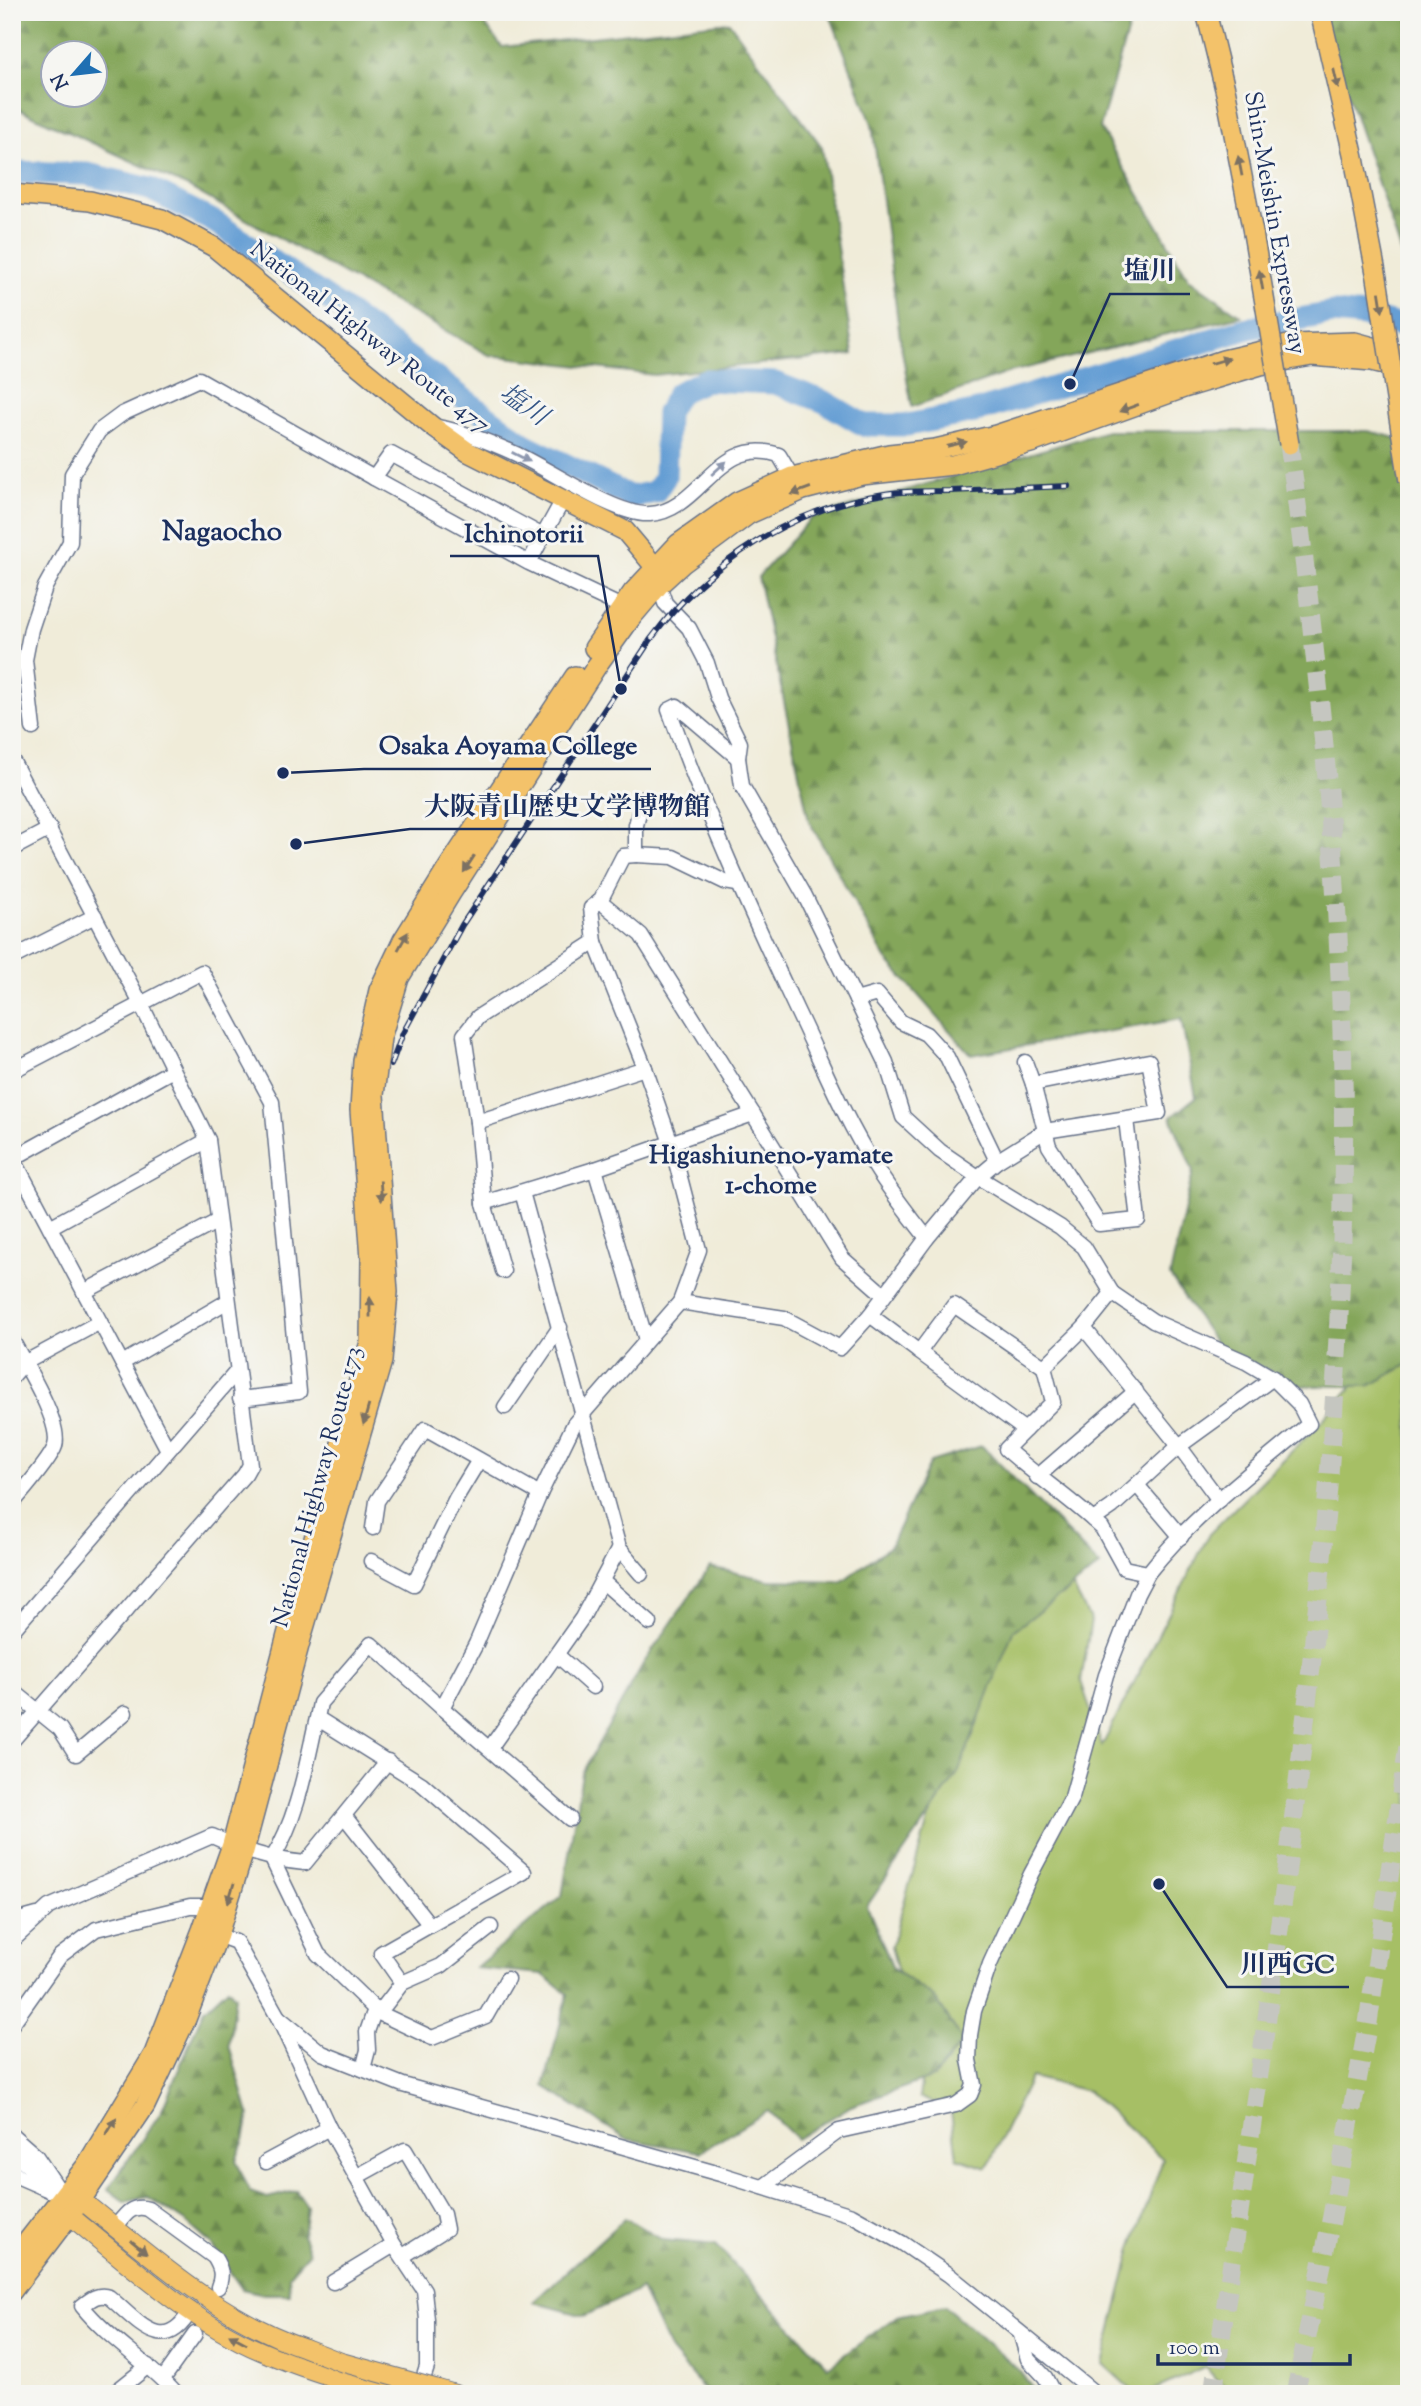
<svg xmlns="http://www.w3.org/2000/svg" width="1421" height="2406" viewBox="0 0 1421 2406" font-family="'Sorts Mill Goudy','Noto Serif JP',serif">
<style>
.grass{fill:#a6bf65;stroke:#607762;stroke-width:2}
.forest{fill:url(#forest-firs);stroke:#506a5c;stroke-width:2;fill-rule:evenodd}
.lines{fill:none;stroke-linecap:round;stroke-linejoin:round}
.river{stroke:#659ed4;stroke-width:23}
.highway-tunnel{stroke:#c5c6c0;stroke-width:19;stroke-dasharray:19 10;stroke-linecap:butt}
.minor-casing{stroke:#667189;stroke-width:17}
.major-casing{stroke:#667189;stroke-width:20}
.highway-casing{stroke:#667189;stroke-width:22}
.minor{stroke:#fff;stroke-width:14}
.major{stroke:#f3c26a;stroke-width:18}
.highway{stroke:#f3c26a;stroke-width:19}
.rail-casing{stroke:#1b2f5e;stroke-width:6}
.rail{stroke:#f6f6f2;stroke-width:3.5;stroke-dasharray:10;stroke-linecap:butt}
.major-bridge-casing{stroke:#667189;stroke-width:20;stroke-linecap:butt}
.highway-bridge-casing{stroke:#667189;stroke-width:22;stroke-linecap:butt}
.major-bridge{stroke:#f3c26a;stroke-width:18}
.highway-bridge{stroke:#f3c26a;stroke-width:19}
.oneway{fill:#7c7163}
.oneway2{fill:#8d97ae}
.labels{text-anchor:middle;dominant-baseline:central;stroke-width:6;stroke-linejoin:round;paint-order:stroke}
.street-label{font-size:24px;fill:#1b2f5e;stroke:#f6f6f2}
.water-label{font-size:26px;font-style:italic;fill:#355687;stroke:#f6f6f2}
.neighbourhood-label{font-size:26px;font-weight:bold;fill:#1b2f5e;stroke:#f6f6f2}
.quarter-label{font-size:28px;font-weight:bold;fill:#1b2f5e;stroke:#f6f6f2}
.leader{fill:none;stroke:#1b2f5e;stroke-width:2.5}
.callout-dot{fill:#1b2f5e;stroke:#f6f6f2;stroke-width:2.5}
.callout-label{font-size:26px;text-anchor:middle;font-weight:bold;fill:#1b2f5e;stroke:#f6f6f2;stroke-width:6;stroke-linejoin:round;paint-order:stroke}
</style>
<defs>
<pattern id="forest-firs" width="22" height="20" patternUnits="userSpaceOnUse" patternTransform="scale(1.75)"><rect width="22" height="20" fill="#84a65a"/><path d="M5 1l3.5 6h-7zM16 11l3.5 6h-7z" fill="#6b884e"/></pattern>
</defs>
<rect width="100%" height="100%" fill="#f6f6f2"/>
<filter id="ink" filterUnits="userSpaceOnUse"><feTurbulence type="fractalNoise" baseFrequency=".0143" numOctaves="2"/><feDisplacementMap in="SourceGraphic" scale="14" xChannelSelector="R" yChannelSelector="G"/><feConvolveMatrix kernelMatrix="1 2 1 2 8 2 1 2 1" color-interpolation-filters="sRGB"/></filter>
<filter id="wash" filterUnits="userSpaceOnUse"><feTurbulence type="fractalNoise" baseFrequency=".00686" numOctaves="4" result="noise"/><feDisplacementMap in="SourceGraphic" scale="28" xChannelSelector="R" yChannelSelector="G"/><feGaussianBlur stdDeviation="1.57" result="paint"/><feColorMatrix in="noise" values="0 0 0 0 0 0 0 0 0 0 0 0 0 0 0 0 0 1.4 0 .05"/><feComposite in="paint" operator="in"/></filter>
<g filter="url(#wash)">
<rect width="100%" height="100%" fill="#f0ecd9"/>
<path class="grass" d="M 1389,1345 L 1409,1346 L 1409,2394 L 1233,2394 L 1204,2367 L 1145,2394 L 1136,2394 L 1103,2364 L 1132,2248 L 1163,2159 L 1088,2091 L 1031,2077 L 987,2168 L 957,2158 L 951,2111 L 919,2097 L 924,2065 L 891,1947 L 928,1821 L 1007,1632 L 1073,1587 L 1091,1621 L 1081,1681 L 1102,1746 L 1209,1534 L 1317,1426 Z"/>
<g class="forest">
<path d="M 12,12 L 476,12 L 502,47 L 729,22 L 822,147 L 853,354 L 654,375 L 489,355 L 188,187 L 12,106 ZM 94,52 L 94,94 L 52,94 L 52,52 Z"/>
<path d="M 829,12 L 1133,12 L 1100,128 L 1189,279 L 1241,316 L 1010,372 L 912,407 L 901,345 L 872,124 Z"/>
<path d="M 1320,12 L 1409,12 L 1409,275 Z"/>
<path d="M 1107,431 L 1368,431 L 1409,441 L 1409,1364 L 1369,1386 L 1300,1386 L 1217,1346 L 1170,1276 L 1193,1171 L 1171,1117 L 1196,1097 L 1181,1019 L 971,1055 L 886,959 L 809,821 L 758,577 L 811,518 Z"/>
<path d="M 982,1446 L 1100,1566 L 1013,1631 L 958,1773 L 867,1906 L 893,1969 L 935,1998 L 963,2041 L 934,2077 L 851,2106 L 797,2139 L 768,2111 L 700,2152 L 626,2139 L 544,2086 L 568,1994 L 542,1974 L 475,1968 L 562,1896 L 582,1773 L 643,1664 L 710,1567 L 769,1580 L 841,1582 L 890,1546 L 930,1462 Z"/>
<path d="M 228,1988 L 235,1996 L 229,2045 L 249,2114 L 244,2140 L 236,2160 L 250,2192 L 267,2198 L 296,2191 L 307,2207 L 303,2236 L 309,2252 L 289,2275 L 290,2294 L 264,2294 L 242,2289 L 210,2243 L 186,2222 L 148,2197 L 125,2202 L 108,2189 L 161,2112 L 203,2011 Z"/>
<path d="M 625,2218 L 663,2240 L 716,2245 L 828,2367 L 897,2316 L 945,2306 L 1020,2371 L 1036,2394 L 708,2394 L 671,2351 L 641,2289 L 584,2316 L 533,2302 Z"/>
</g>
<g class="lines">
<path class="river" d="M 12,172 L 87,174 L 150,189 L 215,222 L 343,309 L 526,445 L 631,497 L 655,492 L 665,477 L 667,413 L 678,393 L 706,380 L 775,383 L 825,402 L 864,425 L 907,425 L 974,412 L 1249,328 L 1333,313 L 1365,316 L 1409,328"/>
</g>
</g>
<g filter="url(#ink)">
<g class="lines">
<g class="highway-tunnel">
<path d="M 1213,2394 C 1266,2020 1327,1646 1341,1269 C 1352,993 1326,717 1289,444"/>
<path d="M 1295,2394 L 1332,2216 L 1368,2023 L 1409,1739"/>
</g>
<g class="minor-casing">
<g id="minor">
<path d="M 438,427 C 464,432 490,442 514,453 C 546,467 617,517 650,514 C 701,511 718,434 779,455 L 792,477"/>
<path d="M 543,536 L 564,498"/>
<path d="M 529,563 L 543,536 L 391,454 L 374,478 L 529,563 L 622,607"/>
<path d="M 659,585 L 665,603 L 689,628 L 707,663 L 718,698 L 740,743 L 738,758 L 742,786 L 805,896 L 856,1000 L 886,1062 L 903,1117 L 940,1151 L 978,1177 L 1060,1227 L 1084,1247 L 1112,1293 L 1084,1328 L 1044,1367 L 1053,1402 L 1006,1449 C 1034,1474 1065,1495 1093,1520 L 1112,1507 L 1179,1446 L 1273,1378"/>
<path d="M 33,728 L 25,660 L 31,629 L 45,587 L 70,542 L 72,474 L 99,431 L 122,414 L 199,379 L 374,478"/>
<path d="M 738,758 L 677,706 L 669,710 C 706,814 751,913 798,1013 C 822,1063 844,1118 874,1165 C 890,1191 908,1214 927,1238"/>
<path d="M 12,760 L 141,1004 L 208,1140 L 250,1465 L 245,1474 L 12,1741"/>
<path d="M 643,798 L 636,825 L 636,855 L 623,856 L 600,901 L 591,908 L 595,942 L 478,1017 L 464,1035 L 477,1122 L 484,1203 L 595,1169 L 753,1114 L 842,1258 L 884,1295"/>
<path d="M 12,849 L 50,829"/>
<path d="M 636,855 L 673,857 L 725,882 L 737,884"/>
<path d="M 600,901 L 641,935 L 753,1114"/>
<path d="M 12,958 L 95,916"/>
<path d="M 856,1000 L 877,994 L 901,1022 L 926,1034 L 947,1057 L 997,1161"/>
<path d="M 12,1071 L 202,972 L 272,1102 L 299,1392 L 240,1399"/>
<path d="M 1033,1084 L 1049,1146 L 1099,1224 L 1138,1220 L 1126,1119"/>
<path d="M 477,1122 L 645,1068"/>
<path d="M 12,1156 L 168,1450"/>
<path d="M 14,1158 L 173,1070"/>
<path d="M 595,1169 L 646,1340"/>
<path d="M 522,1192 L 619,1548 L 641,1574"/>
<path d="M 484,1203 L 503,1271"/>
<path d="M 50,1227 L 208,1140"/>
<path d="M 84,1292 L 218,1221"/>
<path d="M 680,1302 L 784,1318 L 840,1348 L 870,1315"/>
<path d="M 1084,1328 L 1179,1446 L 1219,1500"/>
<path d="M 12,1340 C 24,1363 62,1422 55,1446 C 51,1459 22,1492 12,1504"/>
<path d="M 919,1352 L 870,1315 L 927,1238 L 978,1177 L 997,1161 L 1045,1131 L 1159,1113 L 1149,1061 L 1033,1084 L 1025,1062"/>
<path d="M 122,1363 L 228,1301"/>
<path d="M 12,1377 L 24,1363 L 100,1322"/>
<path d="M 505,1407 L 560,1327"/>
<path d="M 1025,1430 L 919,1352 L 954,1305 L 1044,1367"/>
<path d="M 1037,1477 L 1136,1391"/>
<path d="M 1137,1485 L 1181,1537"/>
<path d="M 1093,1520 L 1102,1528 L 1124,1568 L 1148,1573 C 1193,1516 1253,1471 1309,1424 L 1299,1404 L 1273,1378 L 1246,1362 L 1153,1321 L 1112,1293"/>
<path d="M 373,1528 L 377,1501 L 425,1429 L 540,1494"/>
<path d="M 371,1561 L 414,1584 L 456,1498 L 479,1460"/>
<path d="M 602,1581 L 650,1623"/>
<path d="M 12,1631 L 237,1371"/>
<path d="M 557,1655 L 593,1687"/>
<path d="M 12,1690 L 60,1729 L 76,1754 L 125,1713"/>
<path d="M 442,1708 L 570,1819"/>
<path d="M 317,1718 C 306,1766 298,1818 272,1859 L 318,1954 L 379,2013 L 402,1983 L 381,1953 L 524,1872 L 422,1784 L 317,1718 L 320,1703 L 371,1644 L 442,1708 L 476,1644 L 540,1494 L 574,1424 L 680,1302 L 699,1250 L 671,1143 L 645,1068 L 595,942"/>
<path d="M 490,1748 L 582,1618 L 619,1548"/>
<path d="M 345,1817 L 429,1924"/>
<path d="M 12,1922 L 37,1915"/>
<path d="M 209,1932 L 236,1942 L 278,2017 L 329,2128 L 394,2245 L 424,2290 L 427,2320 L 427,2367 L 418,2394"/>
<path d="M 12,1941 L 49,1907 L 212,1836 C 248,1852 266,1859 305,1863 L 388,1761"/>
<path d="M 402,1983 L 441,1966 L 491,1927"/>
<path d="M 379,2013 L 432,2038 L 486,2016 L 507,1979"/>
<path d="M 278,2017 L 322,2053 L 403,2085 L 720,2174 L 852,2215 L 902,2243 L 949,2275 L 1096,2394"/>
<path d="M 12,2024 L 60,1956 L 96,1929 L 190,1906 L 209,1906"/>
<path d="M 363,2069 L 368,2050 L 367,2032 L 375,2009"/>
<path d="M 12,2135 L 36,2156 L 63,2196"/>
<path d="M 12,2152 L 48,2184"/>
<path d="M 266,2162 L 329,2128"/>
<path d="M 12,2171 L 19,2177 L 49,2190"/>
<path d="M 356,2177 L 405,2150 L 443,2214 L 446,2229 L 403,2256"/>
<path d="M 763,2187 L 839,2131 L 956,2105 L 970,2095 L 974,2085 L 969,2060 L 970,2035 L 974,2011 L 990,1964 L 1031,1874 L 1072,1797 L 1106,1675 L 1137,1594 L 1148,1573"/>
<path d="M 115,2228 C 125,2215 131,2204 148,2209 L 214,2257 C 221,2268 223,2275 218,2287"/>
<path d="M 333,2282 L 394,2245"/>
<path d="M 1021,2335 L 1028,2359 L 1045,2377 L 1054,2394"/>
<path d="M 163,2379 L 195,2334"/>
<path d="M 118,2390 L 148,2366"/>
<path d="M 12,2391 L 17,2394"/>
<path d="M 176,2394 C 147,2361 109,2340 82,2306 C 91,2299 98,2293 109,2297 C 138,2321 164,2358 191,2310"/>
</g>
</g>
<g class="major-casing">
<g id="major">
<path d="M 69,2198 L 81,2200 C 151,2256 219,2319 305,2348"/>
<path d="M 65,2203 L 69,2215 C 129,2264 190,2321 261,2351 C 302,2369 346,2382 389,2394"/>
<path d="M 438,2389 L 455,2394"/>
</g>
</g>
<g class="highway-casing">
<g id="highway">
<path d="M 1206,12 L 1226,93 L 1253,233"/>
<path d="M 12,194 L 90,201 L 162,219 L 214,247 L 433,427 L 468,452 L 625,531 L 656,568 L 658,578"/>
<path d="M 594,648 L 633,592 L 678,544 L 737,502 L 792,477 L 889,454 L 935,449 L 996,435 L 1223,360 L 1292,344 L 1355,342 L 1402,355"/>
<path d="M 12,2261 L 86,2166 L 154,2054 L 202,1930 L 232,1845 L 292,1616 L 370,1342 L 371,1259 L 360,1110 L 363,1061 L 379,990 L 403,940 L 449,866 L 575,676"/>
<path d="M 12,2291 L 81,2200 L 145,2106 L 186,2019 L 218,1935 L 244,1851 L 300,1642 L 382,1361 L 388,1292 L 374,1095 L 381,1038 L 399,978 L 451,893 L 598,664 L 631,618 L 659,585 L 683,563 L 749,514 L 803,490 L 862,475 L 953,465 L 1034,442 L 1184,388 L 1261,365 L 1312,356 L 1372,361 L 1409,370"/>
</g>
</g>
<use href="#minor" class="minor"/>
<use href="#major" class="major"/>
<use href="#highway" class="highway"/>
<g class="rail-casing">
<path id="rail" d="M 391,1065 L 403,1033 L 462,925 L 651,639 C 709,561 794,506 891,493 C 911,491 931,491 950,491 C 990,489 1029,488 1068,486"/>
</g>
<use href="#rail" class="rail"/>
<g class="major-bridge-casing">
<path id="major-bridge" d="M 305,2348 L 341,2362 L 438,2389"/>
</g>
<g class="highway-bridge-casing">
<g id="highway-bridge">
<path d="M 1320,12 L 1354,158 L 1377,278 L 1409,481"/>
<path d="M 1253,233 L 1289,444"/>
</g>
</g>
<use href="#major-bridge" class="major-bridge"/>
<use href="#highway-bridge" class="highway-bridge"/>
</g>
<defs><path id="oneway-solid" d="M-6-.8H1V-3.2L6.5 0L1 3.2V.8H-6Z" transform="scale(1.75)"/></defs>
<g class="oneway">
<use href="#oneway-solid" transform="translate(1336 79) rotate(77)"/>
<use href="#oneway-solid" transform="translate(1240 166) rotate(-101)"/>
<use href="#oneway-solid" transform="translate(1261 280) rotate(-100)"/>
<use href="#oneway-solid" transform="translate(1381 302) rotate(81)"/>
<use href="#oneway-solid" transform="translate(1220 361) rotate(-16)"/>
<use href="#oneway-solid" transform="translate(1129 408) rotate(160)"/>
<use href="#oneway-solid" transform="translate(957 444) rotate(-13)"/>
<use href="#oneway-solid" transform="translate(801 491) rotate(160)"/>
<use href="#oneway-solid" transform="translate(469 864) rotate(123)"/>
<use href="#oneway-solid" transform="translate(403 941) rotate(-61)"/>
<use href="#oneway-solid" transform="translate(381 1191) rotate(86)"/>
<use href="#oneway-solid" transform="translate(370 1307) rotate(-90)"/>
<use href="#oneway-solid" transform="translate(366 1415) rotate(106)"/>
<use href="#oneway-solid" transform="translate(231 1893) rotate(107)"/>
<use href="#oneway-solid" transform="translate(111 2127) rotate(-58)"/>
<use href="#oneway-solid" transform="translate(139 2247) rotate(39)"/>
<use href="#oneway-solid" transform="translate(238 2339) rotate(-151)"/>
</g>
<g class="oneway2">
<use href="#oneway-solid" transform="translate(521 457) rotate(27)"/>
<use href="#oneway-solid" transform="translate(719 468) rotate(-42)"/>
</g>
</g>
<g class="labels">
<g class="street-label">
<text transform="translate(1274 223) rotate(80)">Shin-Meishin Expressway</text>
<text transform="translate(369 338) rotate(38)">National Highway Route 477</text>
<text transform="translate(318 1487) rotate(-75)">National Highway Route 173</text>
</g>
<g class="water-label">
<text transform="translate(523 406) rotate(35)">塩川</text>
</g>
<g class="neighbourhood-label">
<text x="771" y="1156">Higashiuneno-yamate<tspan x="771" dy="30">1-chome</tspan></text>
</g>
<g class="quarter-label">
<text x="222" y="533">Nagaocho</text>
</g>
</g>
<path class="leader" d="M1070 384L1110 294H1190M621 689L598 556H450M283 773L364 769H651M296 844L410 829H724M1159 1884L1227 1987H1349"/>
<g class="callout-dot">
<circle cx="1070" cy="384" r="7"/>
<circle cx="621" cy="689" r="7"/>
<circle cx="283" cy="773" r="7"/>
<circle cx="296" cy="844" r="7"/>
<circle cx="1159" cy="1884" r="7"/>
</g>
<g class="callout-label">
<text x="1150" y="279">塩川</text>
<text x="524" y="542">Ichinotorii</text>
<text x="508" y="754">Osaka Aoyama College</text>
<text x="567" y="815">大阪青山歴史文学博物館</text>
<text x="1288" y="1973">川西GC</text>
</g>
<rect width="1421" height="2406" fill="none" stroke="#f6f6f2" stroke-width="42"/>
<g transform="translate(74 74) rotate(242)"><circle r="33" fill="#f6f6f2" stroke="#9ea6b7" stroke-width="2"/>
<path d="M0-5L12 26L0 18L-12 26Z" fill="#1f6fb2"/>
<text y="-10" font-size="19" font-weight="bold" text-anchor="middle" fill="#1b2f5e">N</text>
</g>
<path d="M1158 2354v10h192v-10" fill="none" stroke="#1b2f5e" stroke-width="3.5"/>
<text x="1169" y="2354" font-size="21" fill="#1b2f5e" stroke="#f6f6f2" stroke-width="5" paint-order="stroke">100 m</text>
</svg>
